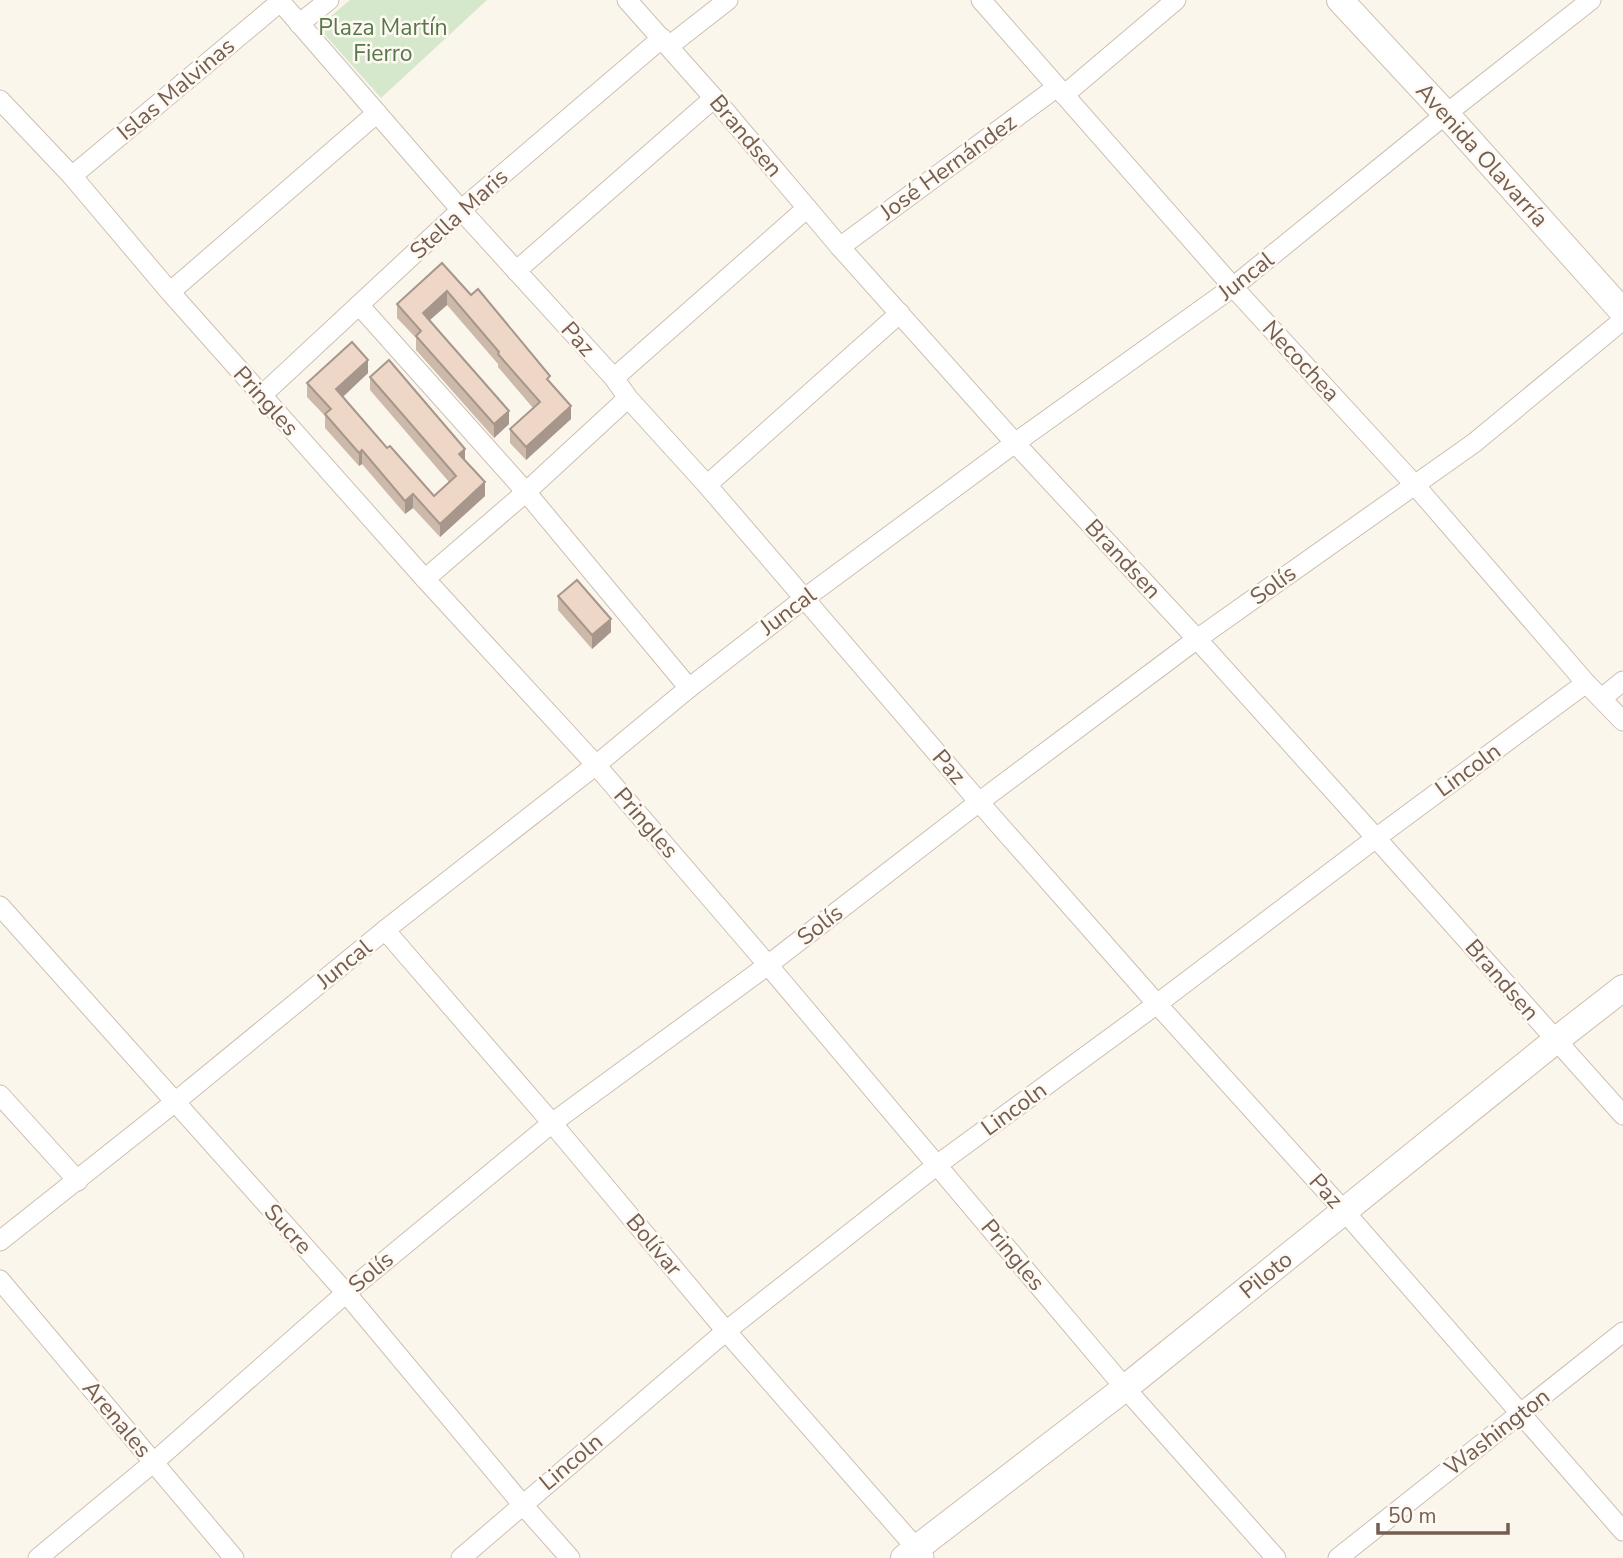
<svg xmlns="http://www.w3.org/2000/svg" width="1623" height="1558" viewBox="0 0 1623 1558" font-family="'Nunito Sans',sans-serif">
<style>
.green{fill:#d6e8cb}
.lines{fill:none;stroke-linecap:round;stroke-linejoin:round}
.street-casing{stroke:#cdbeb3;stroke-width:21}
.secondary-casing{stroke:#cfbfb0;stroke-width:28}
.street{stroke:#fff;stroke-width:19}
.secondary{stroke:#fff;stroke-width:26}
.wall{fill:#cdb9aa}
.shaded-wall{fill:#a7968b}
.building{fill:#eed7c6;stroke:#a7968b;stroke-width:2}
.labels{text-anchor:middle;dominant-baseline:central;stroke-width:5;stroke-linejoin:round;paint-order:stroke}
.park-label{font-size:23px;fill:#56784a;stroke:#fefaf3}
.street-label{font-size:23px;fill:#755e51;stroke:#fefaf3}
</style>
<rect width="100%" height="100%" fill="#fbf6ec"/>
<path class="green" d="M 350,0 L 487,0 L 381,98 L 318,27 Z"/>
<g class="lines">
<g class="street-casing">
<g id="street">
<path d="M 279,0 L 461,210 L 614,378 L 628,398 L 707,485 L 979,802 L 1157,1004 L 1345,1212 L 1623,1531"/>
<path d="M 627,0 L 714,98 L 840,247 L 1015,443 L 1197,639 L 1376,838 L 1623,1115"/>
<path d="M 981,0 L 1233,287 L 1414,484 L 1586,683 L 1623,721"/>
<path d="M 299,24 L 329,0"/>
<path d="M 669,46 L 728,0"/>
<path d="M 1064,95 L 1176,0"/>
<path d="M 0,100 L 72,176 L 170,292 L 425,579 L 596,765 L 768,965 L 1125,1388 L 1276,1558"/>
<path d="M 72,176 L 280,2"/>
<path d="M 840,247 L 1057,87"/>
<path d="M 516,271 L 714,98"/>
<path d="M 170,292 L 377,113"/>
<path d="M 359,305 L 526,492 L 689,688"/>
<path d="M 614,378 L 807,208"/>
<path d="M 261,396 L 461,210 L 662,38"/>
<path d="M 707,485 L 900,313"/>
<path d="M 425,579 L 526,492 L 628,398"/>
<path d="M 1602,698 L 1623,681"/>
<path d="M 0,906 L 346,1293 L 522,1504 L 570,1558"/>
<path d="M 385,930 L 552,1123 L 726,1331 L 924,1557"/>
<path d="M 0,1095 L 78,1181"/>
<path d="M 0,1241 L 175,1102 L 385,930 L 596,765 L 689,688 L 805,598 L 1015,443 L 1233,287 L 1446,114 L 1591,0"/>
<path d="M 0,1280 L 234,1558"/>
<path d="M 38,1558 L 154,1462 L 346,1293 L 552,1123 L 768,965 L 979,802 L 1197,639 L 1474,443 L 1623,320"/>
<path d="M 461,1558 L 726,1331 L 937,1165 L 1157,1004 L 1376,838 L 1586,683"/>
<path d="M 1338,1558 L 1623,1332"/>
</g>
</g>
<g class="secondary-casing">
<g id="secondary">
<path d="M 1340,0 L 1446,114 L 1623,312"/>
<path d="M 904,1558 L 1125,1388 L 1555,1041 L 1623,988"/>
</g>
</g>
<use href="#street" class="street"/>
<use href="#secondary" class="secondary"/>
</g>
<g class="wall">
<path d="M 442,263 L 550,382 L 571,419 L 526,460 L 510,443 L 510,429 L 533,408 L 498,367 L 498,364 L 447,305 L 430,320 L 509,424 L 494,438 L 416,350 L 416,338 L 397,318 L 397,304 Z"/>
<path d="M 368,373 L 343,397 L 387,448 L 434,496 L 449,482 L 370,390 L 370,377 L 465,460 L 485,496 L 440,537 L 413,508 L 405,514 L 362,464 L 359,466 L 325,428 L 325,416 L 307,397 L 307,383 Z"/>
<path d="M 558,596 L 611,632 L 592,649 L 558,610 Z"/>
</g>
<g class="shaded-wall">
<path d="M 447,291 L 447,305 L 423,326 L 423,313 Z"/>
<path d="M 368,360 L 368,373 L 336,403 L 336,389 Z"/>
<path d="M 571,406 L 571,419 L 526,460 L 526,447 Z"/>
<path d="M 509,411 L 509,424 L 494,438 L 494,424 Z"/>
<path d="M 465,449 L 465,463 L 459,454 Z"/>
<path d="M 362,450 L 362,464 L 359,466 L 359,453 Z"/>
<path d="M 485,482 L 485,496 L 440,537 L 440,524 Z"/>
<path d="M 413,494 L 413,508 L 405,514 L 405,501 Z"/>
<path d="M 611,619 L 611,632 L 592,649 L 592,635 Z"/>
</g>
<g class="building">
<path d="M 442,263 L 471,295 L 478,289 L 550,376 L 547,379 L 571,406 L 526,447 L 510,429 L 540,402 L 498,354 L 499,352 L 447,291 L 423,313 L 509,411 L 494,424 L 416,336 L 421,331 L 397,304 Z"/>
<path d="M 352,342 L 368,360 L 336,389 L 387,448 L 390,446 L 434,496 L 456,476 L 370,377 L 389,360 L 465,449 L 459,454 L 485,482 L 440,524 L 413,494 L 405,501 L 362,450 L 359,453 L 325,414 L 331,409 L 307,383 Z"/>
<path d="M 577,580 L 611,619 L 592,635 L 558,596 Z"/>
</g>
<g class="labels">
<g class="park-label">
<text x="383" y="27">Plaza Martín<tspan x="383" dy="26">Fierro</tspan></text>
</g>
<g class="street-label">
<text transform="translate(176 89) rotate(-40)">Islas Malvinas</text>
<text transform="translate(746 136) rotate(50)">Brandsen</text>
<text transform="translate(1482 155) rotate(48)">Avenida Olavarría</text>
<text transform="translate(948 167) rotate(-36)">José Hernández</text>
<text transform="translate(459 214) rotate(-42)">Stella Maris</text>
<text transform="translate(1246 276) rotate(-38)">Juncal</text>
<text transform="translate(578 339) rotate(48)">Paz</text>
<text transform="translate(1301 361) rotate(47)">Necochea</text>
<text transform="translate(266 401) rotate(48)">Pringles</text>
<text transform="translate(1123 559) rotate(47)">Brandsen</text>
<text transform="translate(1273 585) rotate(-36)">Solís</text>
<text transform="translate(788 611) rotate(-37)">Juncal</text>
<text transform="translate(949 767) rotate(49)">Paz</text>
<text transform="translate(1468 770) rotate(-36)">Lincoln</text>
<text transform="translate(646 823) rotate(49)">Pringles</text>
<text transform="translate(820 925) rotate(-38)">Solís</text>
<text transform="translate(344 964) rotate(-39)">Juncal</text>
<text transform="translate(1502 980) rotate(49)">Brandsen</text>
<text transform="translate(1014 1109) rotate(-36)">Lincoln</text>
<text transform="translate(1326 1191) rotate(48)">Paz</text>
<text transform="translate(288 1229) rotate(48)">Sucre</text>
<text transform="translate(654 1245) rotate(50)">Bolívar</text>
<text transform="translate(1013 1255) rotate(50)">Pringles</text>
<text transform="translate(371 1272) rotate(-40)">Solís</text>
<text transform="translate(1266 1275) rotate(-39)">Piloto</text>
<text transform="translate(117 1419) rotate(50)">Arenales</text>
<text transform="translate(1497 1432) rotate(-38)">Washington</text>
<text transform="translate(571 1462) rotate(-40)">Lincoln</text>
</g>
</g>
<path d="M1378 1523v10h130v-10" fill="none" stroke="#755e51" stroke-width="3.5"/>
<text x="1388" y="1523" font-size="21" fill="#755e51" stroke="#fefaf3" stroke-width="5" paint-order="stroke">50 m</text>
</svg>
